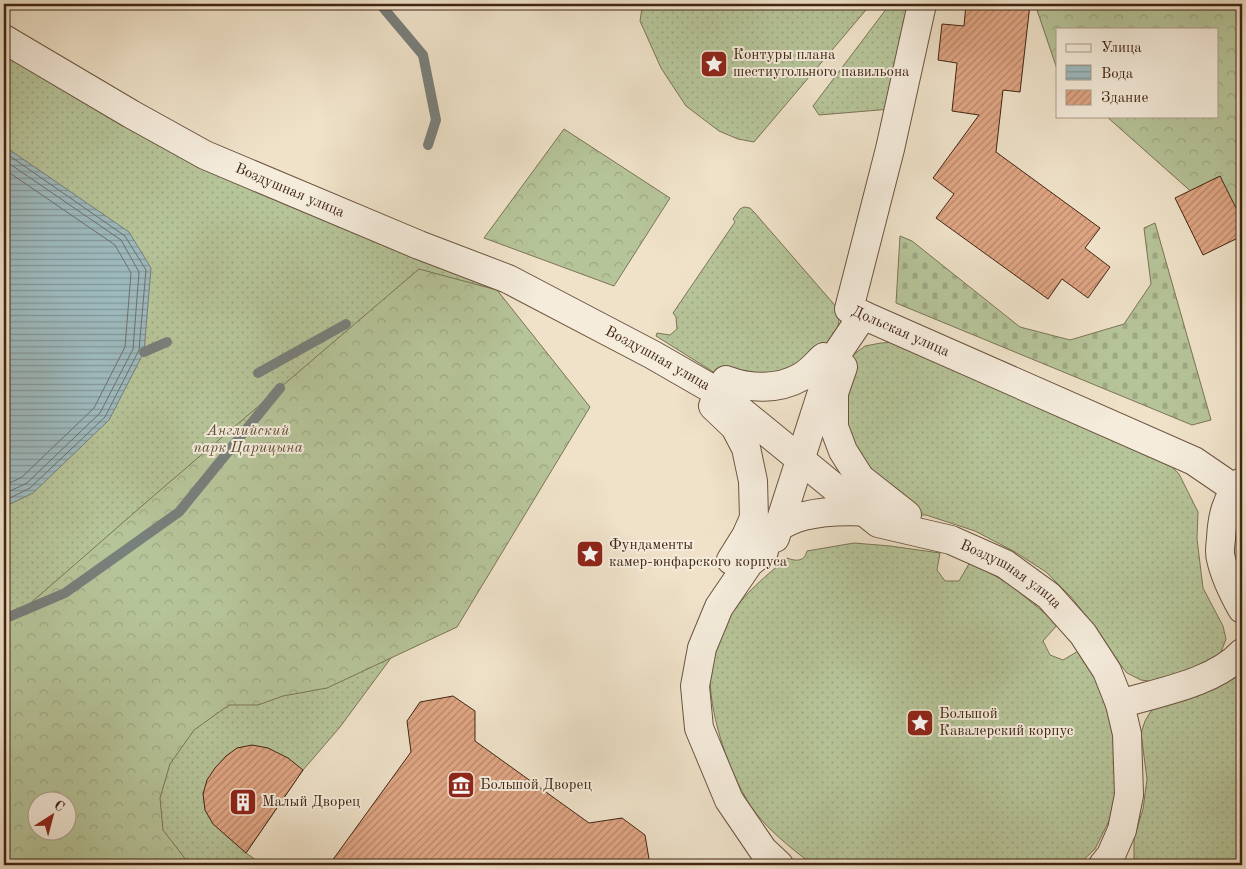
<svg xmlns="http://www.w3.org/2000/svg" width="1246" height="869" viewBox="0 0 1246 869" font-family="'Old Standard TT',serif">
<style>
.grass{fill:url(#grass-dots);stroke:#7c7456;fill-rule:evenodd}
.forest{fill:url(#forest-crowns);stroke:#7c7456;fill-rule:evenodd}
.cemetery{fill:url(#cemetery-stones);stroke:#7c7456}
.water{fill:url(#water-rules);stroke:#797f7b}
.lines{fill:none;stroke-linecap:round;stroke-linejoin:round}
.shore{stroke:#70706a;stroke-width:1}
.stream{stroke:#797f7b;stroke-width:10}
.building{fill:url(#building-hatch);stroke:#412513}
.minor-casing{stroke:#6c5440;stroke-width:30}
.minor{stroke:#f5ecdc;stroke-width:28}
.labels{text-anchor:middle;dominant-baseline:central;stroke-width:4;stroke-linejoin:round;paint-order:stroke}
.poi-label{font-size:15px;fill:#412513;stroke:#f5ecdc;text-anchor:start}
.street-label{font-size:15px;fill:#412513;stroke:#f5ecdc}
.park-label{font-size:15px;font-style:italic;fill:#5e4d34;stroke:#f5ecdc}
</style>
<defs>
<pattern id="grass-dots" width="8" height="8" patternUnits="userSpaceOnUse" patternTransform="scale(1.25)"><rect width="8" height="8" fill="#b6c499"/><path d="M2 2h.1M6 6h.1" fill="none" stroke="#9ea883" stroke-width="1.8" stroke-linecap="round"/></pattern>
<pattern id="forest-crowns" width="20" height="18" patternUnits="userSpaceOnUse" patternTransform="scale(1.25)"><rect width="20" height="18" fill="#b6c499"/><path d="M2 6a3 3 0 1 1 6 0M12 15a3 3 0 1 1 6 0" fill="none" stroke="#9ea883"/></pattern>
<pattern id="cemetery-stones" width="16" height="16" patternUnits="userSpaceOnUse" patternTransform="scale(1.25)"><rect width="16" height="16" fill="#b6c499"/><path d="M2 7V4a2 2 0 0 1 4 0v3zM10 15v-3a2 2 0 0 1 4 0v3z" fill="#9ea883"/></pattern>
<pattern id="water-rules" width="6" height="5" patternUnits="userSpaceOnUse" patternTransform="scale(1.25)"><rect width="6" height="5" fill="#9ebbc0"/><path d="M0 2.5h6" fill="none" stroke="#82989b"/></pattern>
<pattern id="building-hatch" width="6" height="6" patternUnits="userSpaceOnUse" patternTransform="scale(1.25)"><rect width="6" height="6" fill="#dfa583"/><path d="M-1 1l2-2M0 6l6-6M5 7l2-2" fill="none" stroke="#b6866a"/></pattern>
</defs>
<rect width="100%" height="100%" fill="#efe2c9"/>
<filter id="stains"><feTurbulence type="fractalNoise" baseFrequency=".004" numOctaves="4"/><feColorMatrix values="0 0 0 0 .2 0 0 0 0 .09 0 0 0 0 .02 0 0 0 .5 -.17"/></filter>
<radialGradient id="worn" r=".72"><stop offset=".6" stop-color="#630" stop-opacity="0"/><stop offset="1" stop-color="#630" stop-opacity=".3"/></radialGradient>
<g class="grass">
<path d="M 647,4 L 871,4 L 754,142 L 738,139 L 719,131 L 686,106 L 661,68 L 640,21 L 642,8 Z"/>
<path d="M 890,4 L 915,4 L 891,109 L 819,115 L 813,106 Z"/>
<path d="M 4,39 L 131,114 L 499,275 L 493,310 L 571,414 L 340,727 L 303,770 L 246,853 L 263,865 L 4,865 ZM 38,802 L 68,802 L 68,832 L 38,832 Z"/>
<path d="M 744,207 L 750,208 L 754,212 L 839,310 C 841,343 822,354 803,376 L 726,380 L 656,336 L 657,333 L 670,335 L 677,329 L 676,317 L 673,313 L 735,222 L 733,219 L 740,209 Z"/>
<path d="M 897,342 L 1161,456 L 1179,474 L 1198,512 L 1197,539 L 1203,588 L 1223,626 L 1226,639 L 1221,652 L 1208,667 L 1163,683 L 1141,680 L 1127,673 L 1119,663 L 1098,631 L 1072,598 L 1046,572 L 1015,552 L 975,531 L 926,515 L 907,515 L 860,478 L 834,393 L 843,367 L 853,355 L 865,346 L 881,343 Z"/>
<path d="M 854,543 L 890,546 L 940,553 L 937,570 L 945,581 L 959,581 L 970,562 L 1008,583 L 1058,624 L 1043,641 L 1050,655 L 1063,660 L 1080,650 L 1098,682 L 1113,728 L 1120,799 L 1095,849 L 1078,865 L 813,865 C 791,848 766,829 750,805 C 729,771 711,720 710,679 C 710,664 721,631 729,618 C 744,593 766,576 787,558 C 797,562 805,561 807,551 Z"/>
<path d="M 1242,674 L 1242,865 L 1134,865 L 1134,838 L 1143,809 L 1147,779 L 1141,733 L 1145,721 L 1151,711 L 1159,704 Z"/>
</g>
<g class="forest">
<path d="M 1035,4 L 1242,4 L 1242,224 L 1204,203 L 1106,116 L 1217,116 L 1217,29 L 1057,29 L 1057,69 Z"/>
<path d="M 564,129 L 670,198 L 614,286 L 484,238 Z"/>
<path d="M 419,269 L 497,290 L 590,407 L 457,627 L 327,688 L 283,696 L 258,705 L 229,705 L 194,730 L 170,764 L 160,798 L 163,830 L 190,865 L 4,865 L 4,619 L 25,608 L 158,492 ZM 38,802 L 68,802 L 68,832 L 38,832 Z"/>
</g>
<path class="cemetery" d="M 1155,223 L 1211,420 L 1192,425 L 896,303 L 900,236 L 912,241 L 1020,327 L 1070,340 L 1124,324 L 1151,284 L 1144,228 Z"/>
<path class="water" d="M 4,146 L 129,232 L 151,268 L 144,352 L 109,420 L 33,493 L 4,507 Z"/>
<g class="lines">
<g class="shore">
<path d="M 4,152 L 125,236 L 146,270 L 139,350 L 105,417 L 30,488 L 4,501"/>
<path d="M 4,160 L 121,240 L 139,272 L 133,349 L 100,413 L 27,483 L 4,494"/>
<path d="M 4,169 L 115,245 L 131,273 L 125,347 L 94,408 L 22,477 L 4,486"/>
</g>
<g class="stream">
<path d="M 380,4 L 423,55 L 436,120 L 428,145"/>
<path d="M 144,352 L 167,342"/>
<path d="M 258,373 L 346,324"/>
<path d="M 4,619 L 65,593 L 179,512 L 280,388"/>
</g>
</g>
<g class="building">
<path d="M 966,4 L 1030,4 L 1020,92 L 1003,90 L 996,152 L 1100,228 L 1085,248 L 1110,267 L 1088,298 L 1062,279 L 1048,299 L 936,218 L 954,194 L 933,178 L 979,115 L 952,111 L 957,63 L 938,60 L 942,24 L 964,26 Z"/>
<path d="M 1220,176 L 1242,220 L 1242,236 L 1203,255 L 1175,198 Z"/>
<path d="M 453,696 L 475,711 L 475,741 L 589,823 L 622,818 L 645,835 L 650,865 L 329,865 L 411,752 L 407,721 L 420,702 Z"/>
<path d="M 252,745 L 268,748 L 288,758 L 303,770 L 246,853 L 213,824 L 205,810 L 203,794 L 207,780 L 215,768 L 226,756 L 237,748 Z"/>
</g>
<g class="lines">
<g class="minor-casing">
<g id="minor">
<path id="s1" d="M 922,4 L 890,149 L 849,309 L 1194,461 L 1235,489"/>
<path id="s2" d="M 4,39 L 131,114 L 205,155 L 419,245 L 508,279 L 653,355 L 719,393 L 878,523 L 951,540 L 1005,564 L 1049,596 L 1083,634 L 1107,671 L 1120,704 C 1159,692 1214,683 1242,653"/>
<path d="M 824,357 L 843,367 L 834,393 L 834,427 L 843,451 L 860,478 L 907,515 C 873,512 837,508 804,516 C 777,523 753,545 731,560 L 746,536 L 754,518 L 753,481 L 746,448 L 735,427 L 713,406 L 726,380 C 750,389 778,390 801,377 C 810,372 817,363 824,357 Z"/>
<path d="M 1242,482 C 1226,498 1222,517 1221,539 C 1220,546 1219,553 1221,559 C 1225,577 1233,593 1242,609"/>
<path d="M 775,538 L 832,361 L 863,315"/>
<path d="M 764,551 L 749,563 L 719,607 L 702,648 L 695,686 L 699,728 L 729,800 L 763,850 L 779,865"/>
<path d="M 1103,865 L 1111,855 L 1122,830 L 1129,795 L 1127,734 L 1120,704"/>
</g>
</g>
<use href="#minor" class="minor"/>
</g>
<defs>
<g id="sight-square" transform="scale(1.4375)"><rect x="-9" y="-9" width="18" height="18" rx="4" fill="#8f2418" stroke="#f5ecdc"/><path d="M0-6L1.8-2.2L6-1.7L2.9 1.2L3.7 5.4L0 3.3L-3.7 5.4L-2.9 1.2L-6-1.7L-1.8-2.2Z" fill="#fff"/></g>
<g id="museum-square" transform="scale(1.4375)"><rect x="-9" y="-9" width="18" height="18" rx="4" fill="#8f2418" stroke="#f5ecdc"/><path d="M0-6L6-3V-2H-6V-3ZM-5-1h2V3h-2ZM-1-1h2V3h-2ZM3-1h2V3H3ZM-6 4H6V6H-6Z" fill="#fff"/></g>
<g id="building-square" transform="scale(1.4375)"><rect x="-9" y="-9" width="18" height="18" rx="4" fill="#8f2418" stroke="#f5ecdc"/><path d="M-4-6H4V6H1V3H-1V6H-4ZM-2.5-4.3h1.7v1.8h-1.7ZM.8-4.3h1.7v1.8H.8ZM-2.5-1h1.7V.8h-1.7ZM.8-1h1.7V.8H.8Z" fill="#fff"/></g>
</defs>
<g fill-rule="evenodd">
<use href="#sight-square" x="714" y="64"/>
<use href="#sight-square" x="590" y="554"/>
<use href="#sight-square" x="920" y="723"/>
<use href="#museum-square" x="461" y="785"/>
<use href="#building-square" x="243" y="802"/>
</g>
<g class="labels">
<g class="poi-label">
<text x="733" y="55">Контуры плана<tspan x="733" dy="17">шестиугольного павильона</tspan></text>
<text x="609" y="545">Фундаменты<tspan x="609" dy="17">камер-юнфарского корпуса</tspan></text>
<text x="939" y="714">Большой<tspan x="939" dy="17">Кавалерский корпус</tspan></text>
<text x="480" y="785">Большой Дворец</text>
<text x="262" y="802">Малый Дворец</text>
</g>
<g class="street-label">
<text stroke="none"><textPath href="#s2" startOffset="324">Воздушная улица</textPath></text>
<text stroke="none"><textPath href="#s1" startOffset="370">Дольская улица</textPath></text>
<text stroke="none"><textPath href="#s2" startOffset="729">Воздушная улица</textPath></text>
<text stroke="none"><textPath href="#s2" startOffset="1149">Воздушная улица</textPath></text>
</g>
<g class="park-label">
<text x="248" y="431">Английский<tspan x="248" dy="17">парк Царицына</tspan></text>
</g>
</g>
<rect width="1246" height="869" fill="none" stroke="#efe2c9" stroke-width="20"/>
<rect x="5" y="5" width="1236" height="859" fill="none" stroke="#412513" stroke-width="2.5"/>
<rect x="10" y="10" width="1226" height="849" fill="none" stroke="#412513"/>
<rect x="1056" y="28" width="162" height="90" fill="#f5ecdc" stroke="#ad9c8c"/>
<rect x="1066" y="44" width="25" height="8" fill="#f5ecdc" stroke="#ad9c8c"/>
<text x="1101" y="52" font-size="15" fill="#412513">Улица</text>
<rect x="1066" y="65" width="25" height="15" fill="url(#water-rules)" stroke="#ad9c8c"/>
<text x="1101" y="78" font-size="15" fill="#412513">Вода</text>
<rect x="1066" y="90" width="25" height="15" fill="url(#building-hatch)" stroke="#ad9c8c"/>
<text x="1101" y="102" font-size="15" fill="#412513">Здание</text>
<g transform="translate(52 816) rotate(36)"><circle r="24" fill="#f5ecdc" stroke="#ad9c8c"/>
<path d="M0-4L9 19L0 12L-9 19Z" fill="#8f2418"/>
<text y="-8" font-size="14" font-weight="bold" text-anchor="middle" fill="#412513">С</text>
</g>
<rect width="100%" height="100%" filter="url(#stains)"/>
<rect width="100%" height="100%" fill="url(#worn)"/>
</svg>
